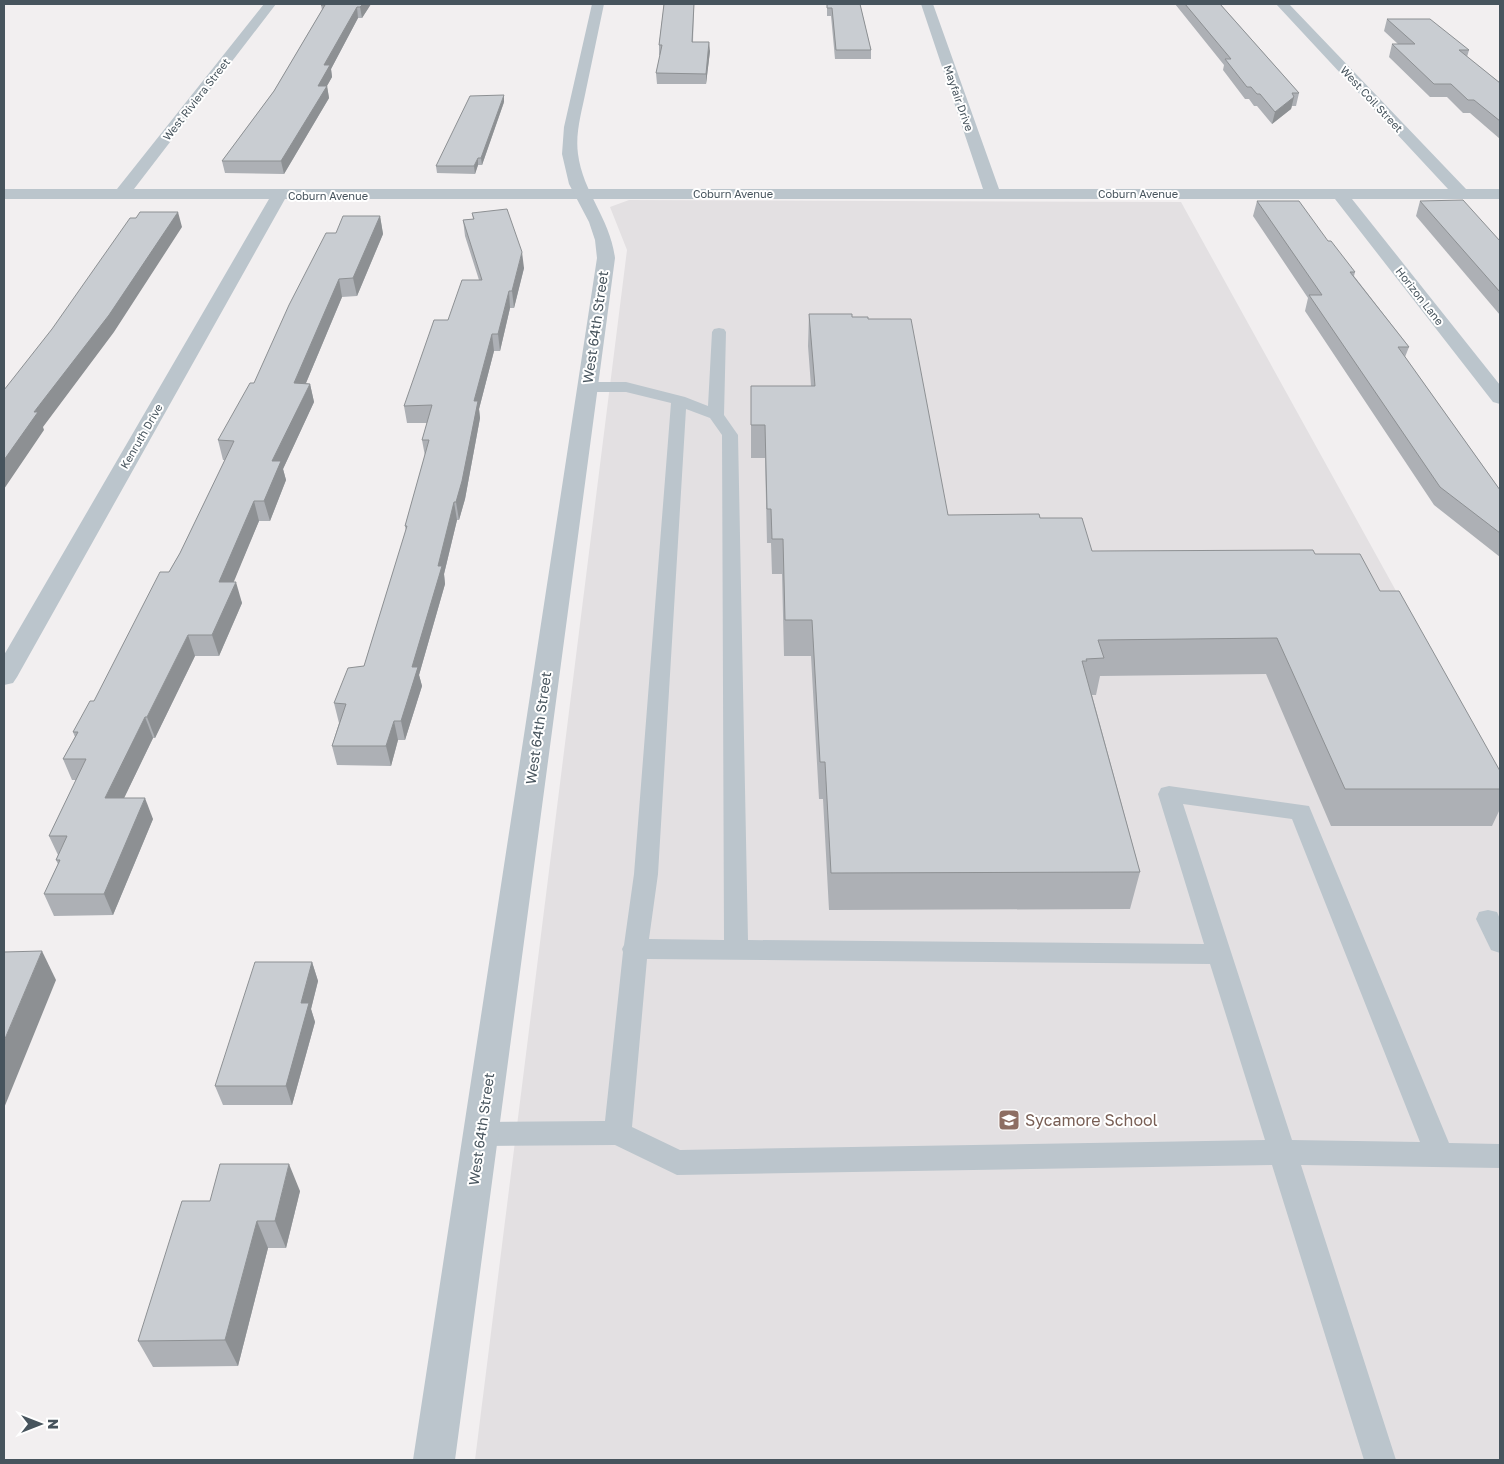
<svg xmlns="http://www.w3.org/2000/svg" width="1504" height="1464" viewBox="0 0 1504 1464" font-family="'Golos Text',sans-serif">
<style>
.education{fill:#e3e0e2}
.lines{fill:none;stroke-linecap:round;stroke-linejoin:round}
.service{fill:#bbc5cc;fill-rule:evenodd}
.minor{fill:#bbc5cc;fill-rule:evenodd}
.tertiary{fill:#bbc5cc;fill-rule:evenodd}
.wall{fill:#adb0b5}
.shaded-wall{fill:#8d9093}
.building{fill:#c9cdd2;stroke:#8d9093}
.labels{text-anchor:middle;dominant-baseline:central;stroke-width:4;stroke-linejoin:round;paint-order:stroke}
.far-street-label{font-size:11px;fill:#47545d;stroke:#fff}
.street-label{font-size:14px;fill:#47545d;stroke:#fff}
.near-education-label{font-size:16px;fill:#785e54;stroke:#fff;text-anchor:start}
</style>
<rect width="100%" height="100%" fill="#f2eff0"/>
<path class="education" d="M 629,200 L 1181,202 L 1500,779 L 1500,1460 L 475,1460 L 627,250 L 610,207 Z"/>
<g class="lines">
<g class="service">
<path d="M 719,328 L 724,329 L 726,332 L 724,415 L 738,435 L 748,940 L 1204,944 L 1158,794 L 1161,788 L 1169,786 L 1309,806 L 1449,1143 L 1500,1144 L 1500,1168 L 1301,1165 L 1396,1460 L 1364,1460 L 1272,1165 L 677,1175 L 615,1145 L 480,1146 L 470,1143 L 466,1134 L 470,1125 L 480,1122 L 605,1121 L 623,952 L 622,949 L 624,945 L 634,874 L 671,403 L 626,392 L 587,392 L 581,390 L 579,387 L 581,384 L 587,382 L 626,382 L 685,397 L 708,406 L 712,332 L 714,329 ZM 686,409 L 710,418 L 722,435 L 724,940 L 649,939 L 658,874 ZM 1183,804 L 1292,819 L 1420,1142 L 1292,1140 ZM 647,959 L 1210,964 L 1265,1140 L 680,1150 L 632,1127 Z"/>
<path d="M 1488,910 L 1497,912 L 1500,919 L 1500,953 L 1491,950 L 1476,919 L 1479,912 Z"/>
</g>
<path class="minor" d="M 264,4 L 276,4 L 134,189 L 983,189 L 921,4 L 933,4 L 999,189 L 1448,189 L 1276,4 L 1289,4 L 1466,189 L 1500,189 L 1500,199 L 1352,199 L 1500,385 L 1500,404 L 1493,402 L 1335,199 L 285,199 L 17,677 L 13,683 L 4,685 L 4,655 L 269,199 L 4,199 L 4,189 L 117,189 Z"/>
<path class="tertiary" d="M 592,4 L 604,4 C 598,33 592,61 586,90 C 582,111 575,133 578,154 C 583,193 610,218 615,258 L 455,1460 L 413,1460 L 597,258 L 595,240 L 589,222 L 569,184 L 562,154 L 564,127 Z"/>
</g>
<g class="wall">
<path d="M 323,4 L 371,4 L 362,18 L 358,18 L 331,69 L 332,77 L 327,86 L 329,98 L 284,174 L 225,173 L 222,161 L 274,91 L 322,10 L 321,5 Z"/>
<path d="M 664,4 L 694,4 L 693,42 L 710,51 L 706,84 L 657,84 L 656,73 L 660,55 L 659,55 L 659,45 Z"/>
<path d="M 827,4 L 860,4 L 871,50 L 871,59 L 835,59 L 831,16 L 827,16 Z"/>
<path d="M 1175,4 L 1220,4 L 1299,93 L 1296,106 L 1292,106 L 1291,109 L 1272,124 L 1257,106 L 1254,106 L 1249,99 L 1245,99 L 1223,70 L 1224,65 Z"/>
<path d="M 1387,19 L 1469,50 L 1467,57 L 1500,83 L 1500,139 L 1470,113 L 1463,113 L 1447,97 L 1430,97 L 1389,57 L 1392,44 L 1398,44 L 1384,31 Z"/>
<path d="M 504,102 L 482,165 L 478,165 L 475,174 L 437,173 L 436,166 Z"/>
<path d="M 1257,201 L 1328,241 L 1355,272 L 1354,276 L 1409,347 L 1405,357 L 1500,490 L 1500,557 L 1434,505 L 1305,311 L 1308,298 L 1253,216 Z"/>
<path d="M 1420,201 L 1500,241 L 1500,315 L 1416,216 Z"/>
<path d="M 472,213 L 524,268 L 514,308 L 510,308 L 500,351 L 494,351 L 479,409 L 480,418 L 465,499 L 459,520 L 457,520 L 444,574 L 445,584 L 419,675 L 422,686 L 405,740 L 398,740 L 391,766 L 337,765 L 332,746 L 339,723 L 334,703 L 364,666 L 406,531 L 405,526 L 425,456 L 422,440 L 427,423 L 407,423 L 404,406 L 448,320 L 479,280 L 465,236 L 463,220 L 473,219 Z"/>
<path d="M 380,216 L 383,234 L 357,296 L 342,297 L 306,383 L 310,384 L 314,402 L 283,469 L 286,480 L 270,521 L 259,521 L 233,582 L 242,603 L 219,656 L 195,656 L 155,738 L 153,738 L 124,798 L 153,819 L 113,915 L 54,916 L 44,894 L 58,864 L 56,860 L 58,855 L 49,836 L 76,780 L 72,780 L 63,759 L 75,737 L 73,732 L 94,701 L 180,553 L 225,460 L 223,460 L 218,440 L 254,383 L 336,233 Z"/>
<path d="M 809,314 L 852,317 L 868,319 L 948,515 L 1040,518 L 1092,551 L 1315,554 L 1380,591 L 1500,771 L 1500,809 L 1492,826 L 1331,826 L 1266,674 L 1100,676 L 1096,695 L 1092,695 L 1140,872 L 1130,909 L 829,910 L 823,799 L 819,799 L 811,656 L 784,656 L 782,574 L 772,574 L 771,543 L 767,543 L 765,458 L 751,458 L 751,386 L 811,386 L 808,346 Z"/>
<path d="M 312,962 L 318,981 L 311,1009 L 315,1022 L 292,1105 L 223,1105 L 215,1086 Z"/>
<path d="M 300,1191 L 286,1248 L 268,1248 L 238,1366 L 153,1367 L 138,1341 L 210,1201 Z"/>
</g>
<g class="shaded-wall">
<path d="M 363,4 L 371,4 L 362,18 L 360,7 Z"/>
<path d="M 357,7 L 358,18 L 331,69 L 332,77 L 320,98 L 318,86 L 324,65 Z"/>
<path d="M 709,42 L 710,51 L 706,84 L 706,74 Z"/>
<path d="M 327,86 L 329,98 L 284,174 L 281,161 Z"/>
<path d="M 504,95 L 504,102 L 482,165 L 481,158 Z"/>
<path d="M 1294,97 L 1291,109 L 1272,124 L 1275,112 Z"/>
<path d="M 478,158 L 478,165 L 475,174 L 474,166 Z"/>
<path d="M 178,212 L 182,227 L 114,332 L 43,427 L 44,430 L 4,489 L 4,460 L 34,412 Z"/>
<path d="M 380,216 L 383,234 L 357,296 L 353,278 Z"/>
<path d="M 522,252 L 524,268 L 514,308 L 512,291 Z"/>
<path d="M 339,279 L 342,297 L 298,402 L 294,383 Z"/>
<path d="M 509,291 L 510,308 L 500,351 L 498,334 Z"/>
<path d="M 492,334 L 494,351 L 479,409 L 480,418 L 465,499 L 459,520 L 456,502 L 474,401 Z"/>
<path d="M 310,384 L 314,402 L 283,469 L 286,480 L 270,521 L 264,501 L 272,461 Z"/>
<path d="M 254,501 L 259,521 L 225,603 L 219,582 Z"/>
<path d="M 454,502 L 457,520 L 444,574 L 445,584 L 419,675 L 422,686 L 405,740 L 401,721 L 412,667 Z"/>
<path d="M 236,582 L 242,603 L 219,656 L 212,635 Z"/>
<path d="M 188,635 L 195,656 L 155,738 L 147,717 Z"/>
<path d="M 145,717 L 153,738 L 114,819 L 105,798 Z"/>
<path d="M 394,721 L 398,740 L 391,766 L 386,746 Z"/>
<path d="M 145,798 L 153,819 L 113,915 L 104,894 Z"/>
<path d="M 42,951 L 56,980 L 4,1108 L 4,1041 Z"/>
<path d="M 312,962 L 318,981 L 311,1009 L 315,1022 L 292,1105 L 286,1086 L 301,1003 Z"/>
<path d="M 289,1164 L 300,1191 L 286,1248 L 275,1221 Z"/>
<path d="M 257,1221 L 268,1248 L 238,1366 L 225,1340 Z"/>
</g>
<g class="building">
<path d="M 323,4 L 363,4 L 360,7 L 357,7 L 324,65 L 330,65 L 318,86 L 327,86 L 281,161 L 222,161 L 274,91 L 325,5 L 321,5 Z"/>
<path d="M 664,4 L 694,4 L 692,42 L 709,42 L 706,74 L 656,73 L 662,45 L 659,45 Z"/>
<path d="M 827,4 L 860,4 L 871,50 L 836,50 L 832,8 L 827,8 Z"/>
<path d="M 1185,4 L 1220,4 L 1299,93 L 1292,93 L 1294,97 L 1275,112 L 1260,94 L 1257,94 L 1251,87 L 1247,87 L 1225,59 L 1231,59 Z"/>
<path d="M 1387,19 L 1430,19 L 1469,50 L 1459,50 L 1500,83 L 1500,121 L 1474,100 L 1468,100 L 1451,84 L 1434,84 L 1392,44 L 1415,44 Z"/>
<path d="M 504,95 L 481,158 L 478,158 L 474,166 L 436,166 L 470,96 Z"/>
<path d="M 1463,200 L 1500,241 L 1500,292 L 1420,201 Z"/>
<path d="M 1257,201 L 1299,201 L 1328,241 L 1331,241 L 1355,272 L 1350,272 L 1409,347 L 1398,347 L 1500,490 L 1500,533 L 1440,487 L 1309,295 L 1322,295 Z"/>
<path d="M 507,209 L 522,252 L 512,291 L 509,291 L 498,334 L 492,334 L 474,401 L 478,401 L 462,481 L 456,502 L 454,502 L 438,566 L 442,566 L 412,667 L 418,667 L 401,721 L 394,721 L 386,746 L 332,746 L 346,704 L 334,703 L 348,668 L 364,666 L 407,526 L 405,526 L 429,440 L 422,440 L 432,405 L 404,406 L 434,320 L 448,320 L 462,280 L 482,280 L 463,220 L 474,219 L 472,213 Z"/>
<path d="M 140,212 L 178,212 L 109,315 L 34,412 L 38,412 L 4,460 L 4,390 L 52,329 L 130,218 L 136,218 Z"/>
<path d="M 343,216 L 380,216 L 353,278 L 339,279 L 294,383 L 310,384 L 272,461 L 281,461 L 264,501 L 254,501 L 219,582 L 236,582 L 212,635 L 188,635 L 147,717 L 145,717 L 105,798 L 145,798 L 104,894 L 44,894 L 60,860 L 56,860 L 67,836 L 49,836 L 86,759 L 63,759 L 78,732 L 73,732 L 90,701 L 94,701 L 160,572 L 169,572 L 180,553 L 234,441 L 218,440 L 250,383 L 254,383 L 289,305 L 326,233 L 336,233 Z"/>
<path d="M 809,314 L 852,314 L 852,317 L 868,317 L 868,319 L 911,319 L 948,515 L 1039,514 L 1040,518 L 1082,518 L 1092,551 L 1313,550 L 1315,554 L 1360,554 L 1380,591 L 1399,591 L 1500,771 L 1500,789 L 1345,789 L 1277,638 L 1098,640 L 1104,658 L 1086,659 L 1087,661 L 1082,661 L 1140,872 L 831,873 L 825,762 L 820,762 L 812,620 L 785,620 L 783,539 L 772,539 L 771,509 L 767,509 L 765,425 L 751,425 L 751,386 L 815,386 Z"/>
<path d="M 42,951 L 4,1041 L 4,952 Z"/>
<path d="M 255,962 L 312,962 L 301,1003 L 309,1003 L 286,1086 L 215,1086 Z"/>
<path d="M 220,1164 L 289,1164 L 275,1221 L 257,1221 L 225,1340 L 138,1341 L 182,1201 L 210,1201 Z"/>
</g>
<defs>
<g id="school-square" transform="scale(1.125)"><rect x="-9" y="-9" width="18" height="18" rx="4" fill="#8d6e63" stroke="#fff"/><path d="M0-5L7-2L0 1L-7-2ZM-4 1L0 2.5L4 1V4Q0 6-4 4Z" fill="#fff"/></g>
</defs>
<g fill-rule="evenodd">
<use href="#school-square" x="1009" y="1120"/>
</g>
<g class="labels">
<g class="far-street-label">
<text transform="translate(959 98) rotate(71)">Mayfair Drive</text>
<text transform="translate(196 99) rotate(-52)">West Riviera Street</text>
<text transform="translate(1372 99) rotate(47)">West Coil Street</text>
<text x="733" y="193">Coburn Avenue</text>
<text x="1138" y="193">Coburn Avenue</text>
<text x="328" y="195">Coburn Avenue</text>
<text transform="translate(1420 296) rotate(52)">Horizon Lane</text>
<text transform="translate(141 436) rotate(-60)">Kenruth Drive</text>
</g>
<g class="street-label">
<text transform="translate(595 327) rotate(-82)">West 64th Street</text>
<text transform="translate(538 728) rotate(-82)">West 64th Street</text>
<text transform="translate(481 1129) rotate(-82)">West 64th Street</text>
</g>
<g class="near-education-label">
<text x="1025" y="1120">Sycamore School</text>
</g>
</g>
<rect width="1504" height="1464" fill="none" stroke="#47545d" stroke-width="10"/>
<g transform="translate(40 1424) rotate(90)" stroke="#ffffff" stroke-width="4" paint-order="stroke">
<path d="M0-4L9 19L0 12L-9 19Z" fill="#47545d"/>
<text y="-8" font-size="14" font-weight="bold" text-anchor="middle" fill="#47545d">N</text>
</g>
</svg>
